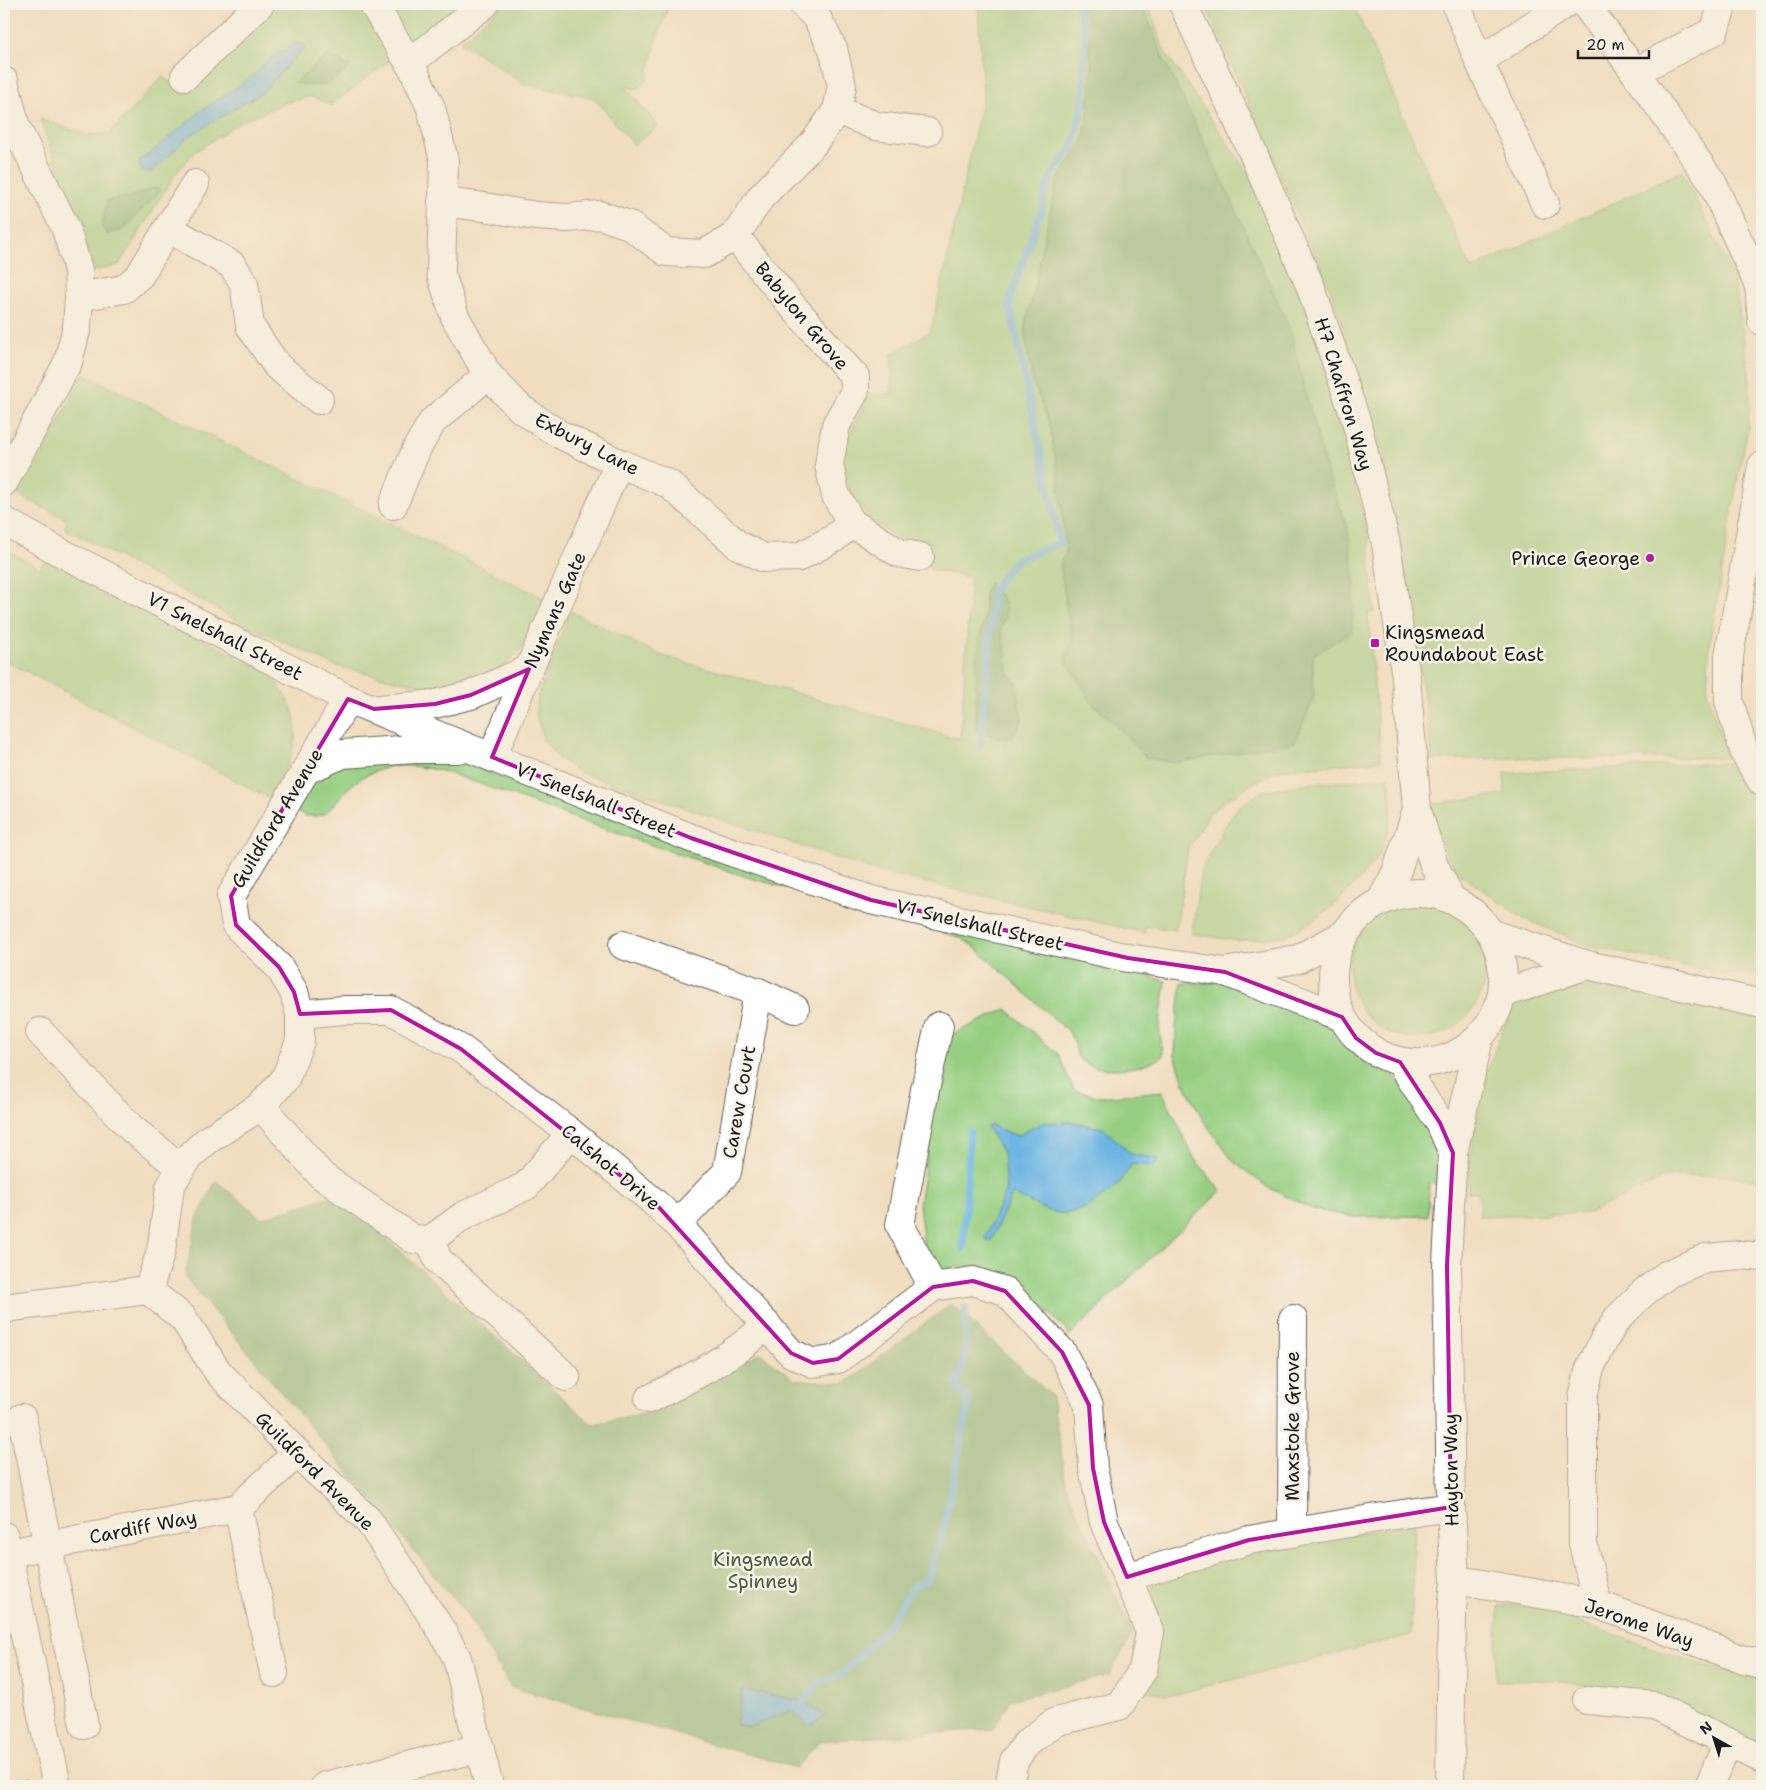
<svg xmlns="http://www.w3.org/2000/svg" width="1766" height="1790" viewBox="0 0 1766 1790" font-family="'Shantell Sans',sans-serif">
<style>
.green{fill:#97cf82;stroke:#5a764f}
.forest{fill:#79b270;stroke:#4a6746}
.water{fill:#6bb4e3;stroke:#446880}
.lines{fill:none;stroke-linecap:round;stroke-linejoin:round}
.stream{stroke:#6bb4e3;stroke-width:7}
.minor-casing{stroke:#676056;stroke-width:30}
.tertiary-casing{stroke:#676056;stroke-width:30}
.minor{stroke:#fff;stroke-width:28}
.tertiary{stroke:#fff;stroke-width:28}
.marked{fill:none;stroke:#b5179e;stroke-width:4;stroke-linejoin:round}
.poi-dot{fill:#b5179e;stroke:#f7f3e8;stroke-width:2}
.labels{text-anchor:middle;dominant-baseline:central;stroke-width:5;stroke-linejoin:round;paint-order:stroke}
.street-label{font-size:19px;fill:#1c1c1c;stroke:#f7f3e8}
.poi-label{font-size:19px;fill:#1c1c1c;stroke:#f7f3e8;text-anchor:end}
.park-label{font-size:19px;fill:#475b40;stroke:#f7f3e8}
</style>
<rect width="100%" height="100%" fill="#f7f3e8"/>
<filter id="ink" filterUnits="userSpaceOnUse"><feTurbulence type="fractalNoise" baseFrequency=".02" numOctaves="2"/><feDisplacementMap in="SourceGraphic" scale="10" xChannelSelector="R" yChannelSelector="G"/><feConvolveMatrix kernelMatrix="1 2 1 2 8 2 1 2 1" color-interpolation-filters="sRGB"/></filter>
<filter id="wash" filterUnits="userSpaceOnUse"><feTurbulence type="fractalNoise" baseFrequency=".0096" numOctaves="4" result="noise"/><feDisplacementMap in="SourceGraphic" scale="20" xChannelSelector="R" yChannelSelector="G"/><feGaussianBlur stdDeviation="1.12" result="paint"/><feColorMatrix in="noise" values="0 0 0 0 0 0 0 0 0 0 0 0 0 0 0 0 0 1.4 0 .05"/><feComposite in="paint" operator="in"/></filter>
<g filter="url(#wash)">
<rect width="100%" height="100%" fill="#f1dec1"/>
<g class="green">
<path d="M 268,4 L 465,4 L 331,105 L 311,96 L 285,103 L 240,122 L 192,154 L 175,175 L 119,265 L 95,271 L 40,119 L 87,135 L 109,134 L 163,76 L 179,91 L 206,65 L 221,62 L 255,32 L 252,23 Z"/>
<path d="M 503,4 L 670,4 L 657,37 L 647,80 L 637,89 L 625,87 L 658,126 L 634,145 L 594,98 L 524,84 L 461,42 Z"/>
<path d="M 978,4 L 1148,4 L 1164,50 L 1250,176 L 1319,341 L 1369,539 L 1374,612 L 1368,613 L 1381,761 L 1277,770 L 1228,798 L 1210,813 L 1188,849 L 1176,930 L 1145,926 L 1145,933 L 875,871 L 579,772 L 557,757 L 544,741 L 536,715 L 538,696 L 570,611 L 663,656 L 960,739 L 970,591 L 970,577 L 930,570 L 930,543 L 896,537 L 873,522 L 852,496 L 842,467 L 846,440 L 870,394 L 892,393 L 891,354 L 931,331 L 983,97 Z"/>
<path d="M 1205,4 L 1353,4 L 1471,269 L 1682,171 L 1734,278 L 1750,380 L 1748,429 L 1739,471 L 1710,641 L 1707,691 L 1727,758 L 1518,758 L 1433,760 L 1405,565 L 1380,446 L 1332,294 Z"/>
<path d="M 83,374 L 548,600 L 521,649 L 504,666 L 461,686 L 430,686 L 404,682 L 336,666 L 245,624 L 64,528 L 67,520 L 15,493 L 24,477 L 38,463 Z"/>
<path d="M 4,549 L 40,568 L 46,558 L 270,674 C 310,722 299,748 269,798 L 4,660 Z"/>
<path d="M 451,761 L 471,766 L 673,841 L 1166,981 L 1159,1029 L 1163,1053 L 1162,1057 C 1145,1069 1098,1075 1081,1060 C 1075,1055 1077,1049 1074,1042 C 1073,1039 1070,1035 1069,1032 L 972,945 L 959,937 L 744,876 L 613,832 L 472,781 L 442,771 L 427,768 L 410,766 L 390,766 L 364,776 L 349,787 L 325,814 L 317,816 L 306,816 L 289,808 L 302,789 L 334,766 Z"/>
<path d="M 1740,762 L 1762,792 L 1762,974 L 1720,973 L 1587,945 L 1524,919 L 1458,873 L 1438,839 L 1431,804 L 1505,794 L 1504,773 Z"/>
<path d="M 1389,778 L 1392,806 L 1388,831 L 1380,854 L 1358,881 L 1334,905 L 1311,922 L 1286,936 L 1238,941 L 1192,934 L 1201,869 L 1228,821 L 1238,807 L 1263,791 L 1304,784 Z"/>
<circle cx="1417" cy="970" r="68"/>
<path d="M 1216,974 L 1300,1008 L 1350,1040 L 1396,1078 L 1426,1117 L 1435,1155 L 1438,1184 L 1429,1183 L 1428,1216 L 1353,1217 L 1312,1209 L 1267,1187 L 1234,1162 L 1203,1120 L 1184,1083 L 1175,1055 L 1176,1027 L 1182,983 L 1213,983 Z"/>
<path d="M 1587,979 L 1762,1012 L 1762,1182 L 1727,1175 L 1666,1177 L 1588,1213 L 1480,1216 L 1479,1192 L 1467,1192 C 1470,1168 1471,1143 1476,1119 C 1484,1077 1497,1036 1518,1000 Z"/>
<path d="M 1006,1009 L 1058,1054 L 1074,1090 L 1100,1097 L 1162,1091 L 1194,1158 L 1221,1191 L 1070,1335 L 1019,1280 L 979,1265 L 934,1269 L 924,1245 L 919,1205 L 945,1038 Z"/>
<path d="M 1415,1523 L 1411,1635 L 1172,1695 L 1131,1689 L 1140,1609 L 1156,1581 L 1252,1554 Z"/>
<path d="M 1526,1604 L 1702,1665 L 1762,1679 L 1762,1746 L 1662,1702 L 1565,1681 L 1496,1681 L 1498,1606 Z"/>
<path d="M 31,1777 L 33,1786 L 4,1786 L 4,1783 Z"/>
</g>
<g class="forest">
<path d="M 1081,4 L 1142,4 L 1163,58 L 1224,184 L 1290,329 L 1304,388 L 1329,478 L 1347,527 L 1355,579 L 1352,632 L 1313,655 L 1314,698 L 1295,742 L 1175,763 L 1146,758 L 1126,735 L 1092,703 L 1065,659 L 1072,643 L 1060,564 L 1066,553 L 1059,481 L 1050,426 L 1032,378 L 1025,337 L 1026,320 L 1034,290 L 1045,234 L 1058,180 L 1083,140 L 1088,114 L 1092,65 Z"/>
<path d="M 328,56 L 350,66 C 332,89 320,86 294,83 L 314,66 Z"/>
<path d="M 154,188 L 161,190 L 123,230 L 107,234 L 102,227 L 107,200 L 129,197 Z"/>
<path d="M 989,583 C 1003,596 1011,611 1000,628 L 1005,646 L 1008,672 L 1016,682 L 1022,721 L 1012,738 L 993,736 L 976,730 L 976,657 L 984,617 L 985,591 Z"/>
<path d="M 216,1181 L 262,1218 L 328,1197 L 367,1221 L 592,1424 L 655,1412 L 760,1353 L 794,1379 L 845,1383 L 951,1304 L 1052,1396 L 1067,1490 L 1133,1633 L 1109,1675 L 1010,1700 L 994,1729 L 820,1741 L 796,1768 L 510,1687 L 468,1616 L 185,1277 L 197,1218 Z"/>
</g>
<g class="water">
<path d="M 297,42 L 306,46 L 263,92 L 189,136 L 152,172 L 140,170 L 139,160 L 152,152 L 202,110 L 251,78 L 270,59 Z"/>
<path d="M 1073,1122 L 1103,1128 L 1131,1154 L 1158,1159 L 1155,1166 L 1132,1164 L 1119,1184 L 1090,1206 L 1065,1214 L 1049,1211 L 1012,1194 L 991,1241 L 985,1239 L 1006,1190 L 1003,1152 L 987,1127 L 991,1125 L 1017,1136 L 1042,1123 Z"/>
<path d="M 743,1690 L 803,1701 L 824,1716 L 810,1726 L 791,1710 L 749,1727 L 736,1725 Z"/>
</g>
<g class="lines">
<g class="stream">
<path d="M 981,744 L 994,587 L 1016,560 L 1060,543 L 1009,302 L 1041,212 L 1049,179 L 1073,147 L 1083,105 L 1085,30 L 1077,4"/>
<path d="M 963,1248 L 970,1132"/>
<path d="M 803,1701 L 819,1683 L 842,1674 L 887,1628 L 913,1587 L 928,1579 L 944,1526 L 969,1401 L 956,1385 L 966,1356 L 965,1308"/>
</g>
</g>
</g>
<g filter="url(#ink)">
<g class="lines">
<g class="minor-casing">
<g id="minor">
<path d="M 373,4 L 413,69 L 431,108 L 444,160 L 441,274 L 455,317 L 488,375 L 521,409 L 559,434 L 619,463 L 669,484 L 738,545 L 764,558 L 799,557 L 833,539 L 852,523"/>
<path d="M 1456,4 L 1479,61"/>
<path d="M 1585,4 L 1635,72 L 1712,182 L 1759,286 L 1762,321"/>
<path d="M 409,63 L 485,4"/>
<path d="M 1635,72 L 1714,31 L 1721,10"/>
<path d="M 185,76 L 260,4"/>
<path d="M 4,81 L 16,127 L 66,229 L 78,270 L 79,297 L 77,327 L 68,362 L 4,482"/>
<path d="M 837,110 L 876,126 L 927,132"/>
<path d="M 442,202 L 484,207 L 536,216 L 567,218 L 599,215 L 629,225 L 666,252 L 704,254 L 735,236 L 761,197 L 813,144 L 837,110 L 842,86 L 833,49 L 817,18 L 803,4"/>
<path d="M 1545,204 L 1479,61 L 1565,4"/>
<path d="M 168,228 L 195,184"/>
<path d="M 735,236 L 789,302 L 855,377 L 855,391 L 836,425 L 829,465 L 836,496 L 852,523 L 899,553 L 920,557"/>
<path d="M 79,297 L 124,289 L 140,275 L 168,228 L 232,265 L 244,283 L 250,326 L 277,366 L 319,400"/>
<path d="M 1762,466 L 1729,656 L 1729,701 L 1745,754 L 1762,782"/>
<path d="M 393,505 L 417,448 L 433,421 L 488,375"/>
<path d="M 492,757 L 529,669 L 619,463"/>
<path d="M 623,945 L 758,992 L 795,1009"/>
<path d="M 300,1014 L 344,1010 L 391,1010 L 461,1049 L 571,1133 L 655,1203 L 677,1224 L 791,1353 L 813,1363 L 838,1359 L 933,1287 L 973,1281 L 1005,1291 L 1062,1352 L 1089,1405 L 1093,1468 L 1104,1522 L 1150,1632 L 1143,1670 L 1119,1706 L 1055,1722 L 1026,1744 L 1014,1761 L 1009,1786"/>
<path d="M 40,1032 L 132,1129 L 181,1168"/>
<path d="M 1400,1062 L 1440,1123 L 1453,1153"/>
<path d="M 261,1106 L 322,1176 L 413,1239 L 430,1240 L 463,1216 L 526,1186 L 571,1133"/>
<path d="M 677,1224 L 727,1172 L 758,992"/>
<path d="M 430,1240 L 438,1260 L 566,1377"/>
<path d="M 933,1287 L 900,1225 L 925,1090 L 939,1026"/>
<path d="M 148,1290 L 183,1318 L 218,1372 L 297,1453 L 368,1520 L 442,1631 L 457,1658 L 489,1786"/>
<path d="M 4,1310 L 12,1307 L 148,1290 L 161,1251 L 170,1187 L 181,1168 L 193,1153 L 209,1139 L 261,1106 L 285,1079 L 300,1041 L 300,1014 L 294,992 L 279,967 L 236,925 L 231,896 L 348,699"/>
<path d="M 649,1399 C 692,1378 732,1357 767,1325"/>
<path d="M 22,1418 L 84,1725"/>
<path d="M 238,1508 L 274,1673"/>
<path d="M 1292,1533 L 1293,1319"/>
<path d="M 4,1536 L 57,1786"/>
<path d="M 9,1553 L 238,1508 L 297,1453"/>
<path d="M 1127,1577 L 1249,1540 L 1389,1516 L 1451,1507"/>
<path d="M 1455,1581 L 1477,1583 L 1597,1604 L 1744,1660 L 1762,1664"/>
<path d="M 1597,1604 L 1583,1543 L 1583,1397 L 1590,1368 L 1604,1340 L 1617,1319 L 1643,1293 L 1668,1274 L 1705,1258 L 1740,1255 L 1762,1257"/>
<path d="M 1587,1700 L 1655,1706 L 1762,1759"/>
<path d="M 325,1786 L 480,1748"/>
<path d="M 1450,1786 L 1452,1610 L 1455,1581 L 1451,1507 L 1447,1265 L 1450,1204 L 1453,1153 L 1479,1038"/>
<path d="M 1709,1786 L 1728,1742"/>
</g>
</g>
<g class="tertiary-casing">
<g id="tertiary">
<path d="M 1183,4 L 1253,153 L 1311,288 L 1356,420 L 1386,544 L 1406,677 L 1417,810 L 1434,865 L 1451,899"/>
<path d="M 4,521 L 58,551 L 348,699 L 691,838 L 871,900 L 1128,958 L 1225,972 L 1342,1017"/>
<path d="M 380,709 L 435,704 L 471,695 L 529,669"/>
<path d="M 306,770 L 343,754 L 415,749 L 458,749"/>
<circle cx="1418" cy="978" r="85"/>
<path d="M 1381,901 L 1396,873 L 1417,810"/>
<path d="M 1492,934 L 1587,965 L 1762,1004"/>
<path d="M 1225,972 L 1298,959 L 1345,934"/>
<path d="M 1502,994 L 1587,965"/>
</g>
</g>
<use href="#minor" class="minor"/>
<use href="#tertiary" class="tertiary"/>
</g>
</g>
<path d="M0 0H1766V1790H0ZM 529,669 L 492,757 L 691,838 L 871,900 L 1128,958 L 1225,972 L 1342,1017 L 1356,1038 L 1376,1053 L 1400,1062 L 1440,1123 L 1453,1153 L 1447,1265 L 1451,1507 L 1249,1540 L 1127,1577 L 1104,1522 L 1093,1468 L 1089,1405 L 1062,1352 L 1005,1291 L 973,1281 L 933,1287 L 838,1359 L 813,1363 L 791,1353 L 655,1203 L 461,1049 L 391,1010 L 300,1014 L 294,992 L 279,967 L 236,925 L 231,896 L 348,699 L 374,709 L 435,704 L 471,695 Z" fill="#f1dec1" fill-opacity=".55" fill-rule="evenodd"/>
<path class="marked" d="M 529,669 L 492,757 L 691,838 L 871,900 L 1128,958 L 1225,972 L 1342,1017 L 1356,1038 L 1376,1053 L 1400,1062 L 1440,1123 L 1453,1153 L 1447,1265 L 1451,1507 L 1249,1540 L 1127,1577 L 1104,1522 L 1093,1468 L 1089,1405 L 1062,1352 L 1005,1291 L 973,1281 L 933,1287 L 838,1359 L 813,1363 L 791,1353 L 655,1203 L 461,1049 L 391,1010 L 300,1014 L 294,992 L 279,967 L 236,925 L 231,896 L 348,699 L 374,709 L 435,704 L 471,695 Z"/>
<g class="poi-dot">
<circle cx="1650" cy="558" r="5"/>
<rect x="1370" y="638" width="10" height="10" rx="2.5"/>
</g>
<g class="labels">
<g class="street-label">
<text transform="translate(802 316) rotate(50)">Babylon Grove</text>
<text transform="translate(1344 394) rotate(73)">H7 Chaffron Way</text>
<text transform="translate(587 444) rotate(27)">Exbury Lane</text>
<text transform="translate(555 610) rotate(-66)">Nymans Gate</text>
<text transform="translate(225 636) rotate(27)">V1 Snelshall Street</text>
<text transform="translate(596 800) rotate(22)">V1 Snelshall Street</text>
<text transform="translate(277 818) rotate(-59)">Guildford Avenue</text>
<text transform="translate(980 925) rotate(13)">V1 Snelshall Street</text>
<text transform="translate(739 1102) rotate(-80)">Carew Court</text>
<text transform="translate(611 1167) rotate(40)">Calshot Drive</text>
<text transform="translate(1292 1426) rotate(-90)">Maxstoke Grove</text>
<text transform="translate(1451 1470) rotate(-91)">Hayton Way</text>
<text transform="translate(315 1471) rotate(45)">Guildford Avenue</text>
<text transform="translate(143 1527) rotate(-11)">Cardiff Way</text>
<text transform="translate(1639 1623) rotate(19)">Jerome Way</text>
</g>
<g class="poi-label">
<text x="1640" y="558">Prince George</text>
<text x="1385" y="632" text-anchor="start">Kingsmead<tspan x="1385" dy="22">Roundabout East</tspan></text>
</g>
<g class="park-label">
<text x="763" y="1559">Kingsmead<tspan x="763" dy="22">Spinney</tspan></text>
</g>
</g>
<rect width="1766" height="1790" fill="none" stroke="#f7f3e8" stroke-width="20"/>
<g transform="translate(1714 1738) rotate(321)" stroke="#f7f3e8" stroke-width="4" paint-order="stroke">
<path d="M0-4L9 19L0 12L-9 19Z" fill="#1c1c1c"/>
<text y="-8" font-size="14" font-weight="bold" text-anchor="middle" fill="#1c1c1c">N</text>
</g>
<path d="M1578 50v8h71v-8" fill="none" stroke="#1c1c1c" stroke-width="2.5"/>
<text x="1586" y="50" font-size="15" fill="#1c1c1c" stroke="#f7f3e8" stroke-width="4" paint-order="stroke">20 m</text>
</svg>
